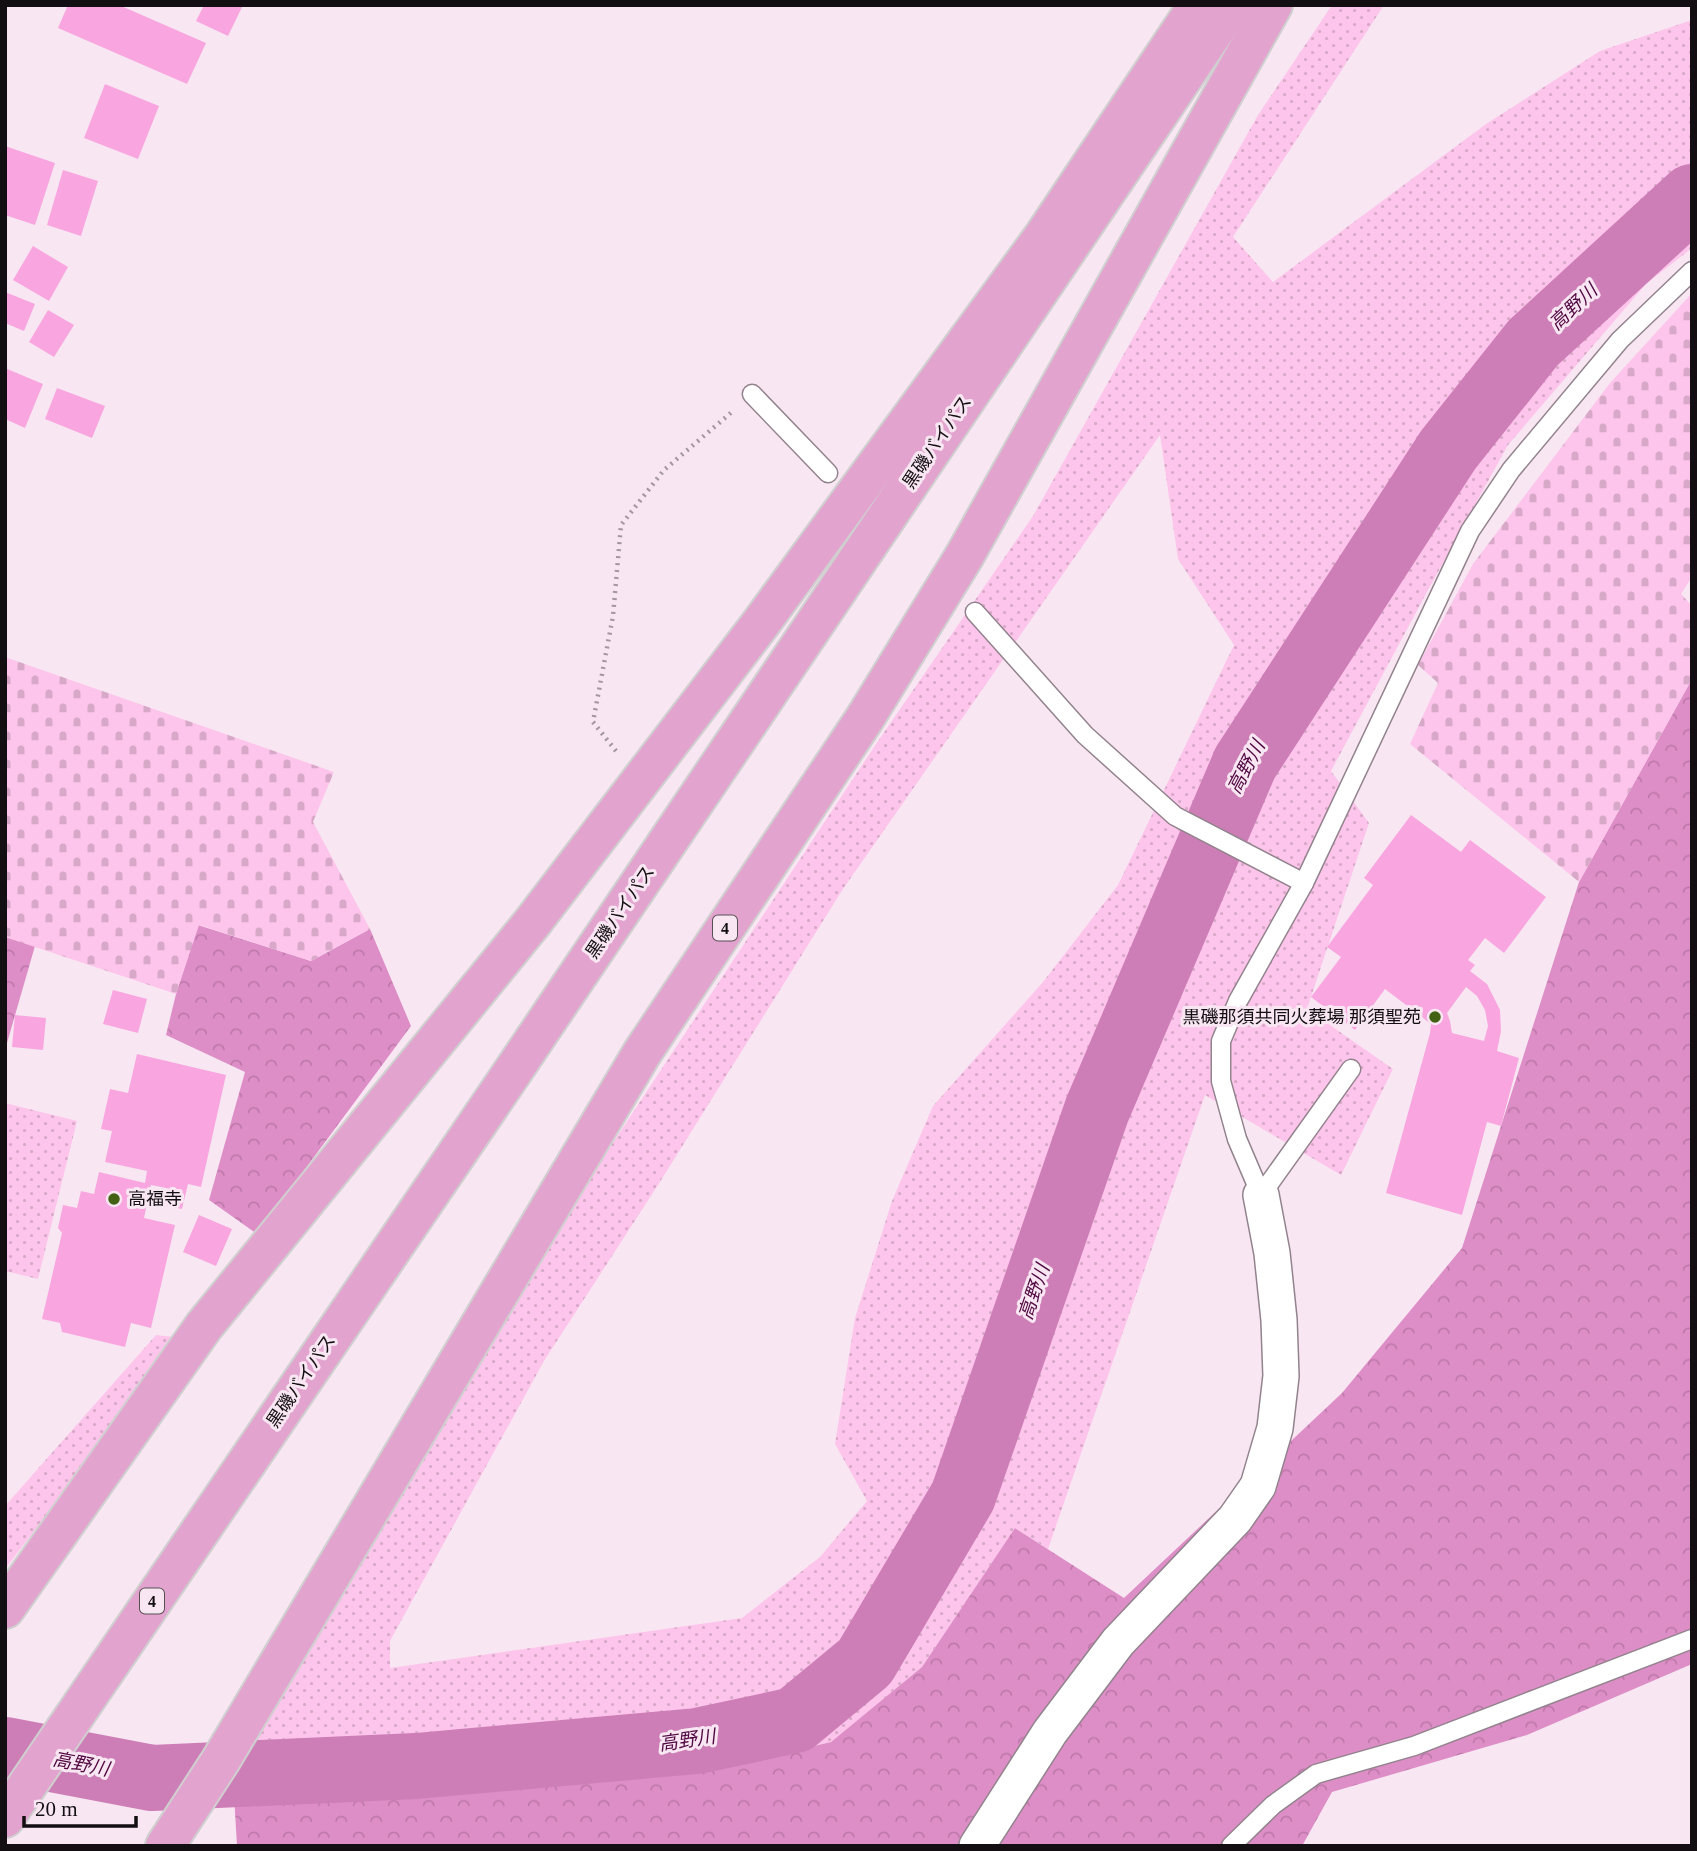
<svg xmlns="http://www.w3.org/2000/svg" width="1697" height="1851" viewBox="0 0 1697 1851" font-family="'Times New Roman','Noto Sans JP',serif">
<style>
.grass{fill:url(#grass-dots);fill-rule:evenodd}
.forest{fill:url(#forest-crowns)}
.cemetery{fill:url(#cemetery-stones)}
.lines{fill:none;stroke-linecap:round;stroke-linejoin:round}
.river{stroke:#cd7eb6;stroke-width:66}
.building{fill:#f9a6e0;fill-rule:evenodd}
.lane-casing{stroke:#92838d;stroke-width:21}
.street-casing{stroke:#92838d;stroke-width:38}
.highway-casing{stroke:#d0cfcf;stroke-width:42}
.path{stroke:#a4979f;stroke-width:4.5;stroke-dasharray:2 5;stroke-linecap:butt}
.lane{stroke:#fff;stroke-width:18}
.street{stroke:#fff;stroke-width:35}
.highway{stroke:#e2a4cf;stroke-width:38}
.poi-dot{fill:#436113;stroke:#f8e7f2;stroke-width:2.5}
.labels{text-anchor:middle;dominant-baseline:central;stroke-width:6;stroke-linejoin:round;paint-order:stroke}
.shield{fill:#f8e7f2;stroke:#584f54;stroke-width:2}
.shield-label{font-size:16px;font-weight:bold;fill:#130e11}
.street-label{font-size:18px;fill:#130e11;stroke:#f8e7f2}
.poi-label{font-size:18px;fill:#130e11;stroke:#f8e7f2;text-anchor:end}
.water-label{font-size:19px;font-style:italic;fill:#510842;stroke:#f8e7f2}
</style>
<defs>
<pattern id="grass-dots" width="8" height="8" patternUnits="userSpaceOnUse" patternTransform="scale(1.75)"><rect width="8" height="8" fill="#fdc5eb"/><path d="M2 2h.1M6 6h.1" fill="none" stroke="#d8a8c8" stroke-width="1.8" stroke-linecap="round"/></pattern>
<pattern id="forest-crowns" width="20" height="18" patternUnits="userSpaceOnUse" patternTransform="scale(1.75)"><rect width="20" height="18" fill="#de8ec7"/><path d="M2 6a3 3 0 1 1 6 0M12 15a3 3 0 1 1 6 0" fill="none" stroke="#be79aa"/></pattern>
<pattern id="cemetery-stones" width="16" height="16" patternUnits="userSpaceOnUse" patternTransform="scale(1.75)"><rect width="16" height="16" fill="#fdc5eb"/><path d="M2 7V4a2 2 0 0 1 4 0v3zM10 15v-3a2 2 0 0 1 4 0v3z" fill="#d8a8c8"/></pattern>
</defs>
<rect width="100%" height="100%" fill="#f8e7f2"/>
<g class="grass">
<path d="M 1332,5 L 1384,5 L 1233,237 L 1273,282 L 1486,124 L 1600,51 L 1692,20 L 1692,248 L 1646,284 L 1508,445 L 1427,592 L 1331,771 L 1369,823 L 1307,1009 L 1393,1069 L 1341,1175 L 1205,1095 L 1048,1549 L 1015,1528 L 922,1667 L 831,1742 L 746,1762 L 234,1795 L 252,1741 L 556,1229 L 876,744 L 1033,516 L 1258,115 ZM 1160,435 L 1178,559 L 1234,645 L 1118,885 L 1043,982 L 933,1106 L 892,1201 L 855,1318 L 835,1444 L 867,1501 L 820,1557 L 742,1618 L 390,1668 L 390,1641 L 544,1361 L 658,1185 L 843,889 Z"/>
<path d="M 5,1103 L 77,1121 L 38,1279 L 5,1271 Z"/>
<path d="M 156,1335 L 173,1337 L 45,1517 L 5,1569 L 5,1506 Z"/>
</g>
<g class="forest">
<path d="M 1692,679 L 1692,1664 L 1527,1735 L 1332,1792 L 1302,1846 L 237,1846 L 234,1795 L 746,1762 L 831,1742 L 922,1667 L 1015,1528 L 1124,1598 L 1342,1393 L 1462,1248 L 1579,882 Z"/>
<path d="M 198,925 L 311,961 L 370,929 L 411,1026 L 257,1234 L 209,1200 L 245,1072 L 166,1035 L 176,994 Z"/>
<path d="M 5,937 L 35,946 L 5,1050 Z"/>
</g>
<g class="cemetery">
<path d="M 1692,293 L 1692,577 L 1681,594 L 1692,606 L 1692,679 L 1579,882 L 1410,744 L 1438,683 L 1418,665 L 1473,564 L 1610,383 Z"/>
<path d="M 5,657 L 334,772 L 313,822 L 370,929 L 311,961 L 199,925 L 176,994 L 5,937 Z"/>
</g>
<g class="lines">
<path class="river" d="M 5,1750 L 152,1778 L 416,1766 L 697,1741 L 795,1720 L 865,1662 L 963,1496 L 1097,1110 L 1245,763 L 1448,450 L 1533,343 L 1692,197"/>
</g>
<g class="building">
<path d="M 68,5 L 119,5 L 206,43 L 187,84 L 58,28 Z"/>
<path d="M 204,5 L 243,5 L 228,36 L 196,21 Z"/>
<path d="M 105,84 L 159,106 L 138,159 L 84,138 Z"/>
<path d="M 5,146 L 55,163 L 35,225 L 5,215 Z"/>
<path d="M 63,170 L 98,181 L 81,236 L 47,225 Z"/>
<path d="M 33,246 L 68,267 L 49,301 L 13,280 Z"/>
<path d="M 5,292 L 35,304 L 24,331 L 5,323 Z"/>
<path d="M 48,310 L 74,325 L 54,357 L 29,342 Z"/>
<path d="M 5,368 L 43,384 L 25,428 L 5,419 Z"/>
<path d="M 57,388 L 105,406 L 92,438 L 45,419 Z"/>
<path d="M 1411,815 L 1461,852 L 1470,840 L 1546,897 L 1504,953 L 1485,938 L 1468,960 L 1475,965 L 1470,971 L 1487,984 L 1500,1010 L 1501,1031 L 1497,1051 L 1519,1058 L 1501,1126 L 1487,1122 L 1462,1215 L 1386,1193 L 1430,1033 L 1431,1024 L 1385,989 L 1355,1030 L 1311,997 L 1341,957 L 1327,947 L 1373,885 L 1364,878 ZM 1466,987 L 1477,996 L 1485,1010 L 1488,1026 L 1484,1041 L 1452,1033 L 1450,1021 L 1447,1013 Z"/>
<path d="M 113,990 L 147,999 L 138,1033 L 103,1024 Z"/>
<path d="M 15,1015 L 46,1018 L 43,1050 L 12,1047 Z"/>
<path d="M 137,1054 L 226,1075 L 201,1187 L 188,1184 L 182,1209 L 167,1206 L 171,1189 L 151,1185 L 144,1218 L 175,1225 L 151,1328 L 131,1323 L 125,1347 L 62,1332 L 60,1323 L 42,1319 L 62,1233 L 58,1228 L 63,1205 L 77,1208 L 81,1191 L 94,1194 L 99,1172 L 145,1183 L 147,1171 L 105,1162 L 112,1131 L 101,1129 L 110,1089 L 128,1093 Z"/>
<path d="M 199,1215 L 232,1229 L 216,1266 L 183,1252 Z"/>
</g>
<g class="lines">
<g class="lane-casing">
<g id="lane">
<path d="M 752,394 L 828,473"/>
<path d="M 975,612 L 1085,735 L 1175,816 L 1304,883"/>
<path d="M 1261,1195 L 1237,1139 L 1221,1081 L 1221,1041 L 1238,1001 L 1304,883 L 1470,531 L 1511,470 L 1620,340 L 1692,271"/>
<path d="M 1261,1195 L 1351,1069"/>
<path d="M 1231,1846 L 1273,1805 L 1316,1774 L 1414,1746 L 1692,1639"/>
</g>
</g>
<g class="street-casing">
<path id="street" d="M 977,1846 L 1050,1732 L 1118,1642 L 1235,1519 L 1258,1486 L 1275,1428 L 1281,1376 L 1279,1320 L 1272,1253 L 1261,1195"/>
</g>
<g class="highway-casing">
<g id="highway">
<path d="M 5,1609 L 204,1326 L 532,923 L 761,623 L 1043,237 L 1198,5"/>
<path d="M 5,1818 L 507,1080 L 1232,5"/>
<path d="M 165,1846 L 221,1760 L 642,1053 L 865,718 L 965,555 L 1273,5"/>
</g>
</g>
<path class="path" d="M 616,751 L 593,722 L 613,616 L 621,525 L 664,470 L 733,411"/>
<use href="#lane" class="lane"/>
<use href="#street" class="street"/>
<use href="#highway" class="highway"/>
</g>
<g class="poi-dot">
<circle cx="1435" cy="1017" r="7"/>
<circle cx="114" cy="1199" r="7"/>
</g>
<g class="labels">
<g class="shield">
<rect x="713" y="915.5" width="24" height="25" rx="5"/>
<rect x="140" y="1588.5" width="24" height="25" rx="5"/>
</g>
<g class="shield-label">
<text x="725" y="928">4</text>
<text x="152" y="1601">4</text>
</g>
<g class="street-label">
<text transform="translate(937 442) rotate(-56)">黒磯バイパス</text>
<text transform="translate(620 912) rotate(-56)">黒磯バイパス</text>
<text transform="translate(301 1381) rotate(-56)">黒磯バイパス</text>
</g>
<g class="poi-label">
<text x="1421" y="1017">黒磯那須共同火葬場 那須聖苑</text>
<text x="128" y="1199" text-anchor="start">高福寺</text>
</g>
<g class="water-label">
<text transform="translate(1573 307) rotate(-43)">高野川</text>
<text transform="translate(1246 767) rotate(-62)">高野川</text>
<text transform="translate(1034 1292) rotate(-71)">高野川</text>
<text transform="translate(687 1740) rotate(-8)">高野川</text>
<text transform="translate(81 1764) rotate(11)">高野川</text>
</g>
</g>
<rect width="1697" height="1851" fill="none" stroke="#130e11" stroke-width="14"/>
<path d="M24 1816v10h112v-10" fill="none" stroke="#130e11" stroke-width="3.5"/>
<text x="35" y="1816" font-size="21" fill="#130e11" stroke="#f8e7f2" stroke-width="5" paint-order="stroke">20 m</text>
</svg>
